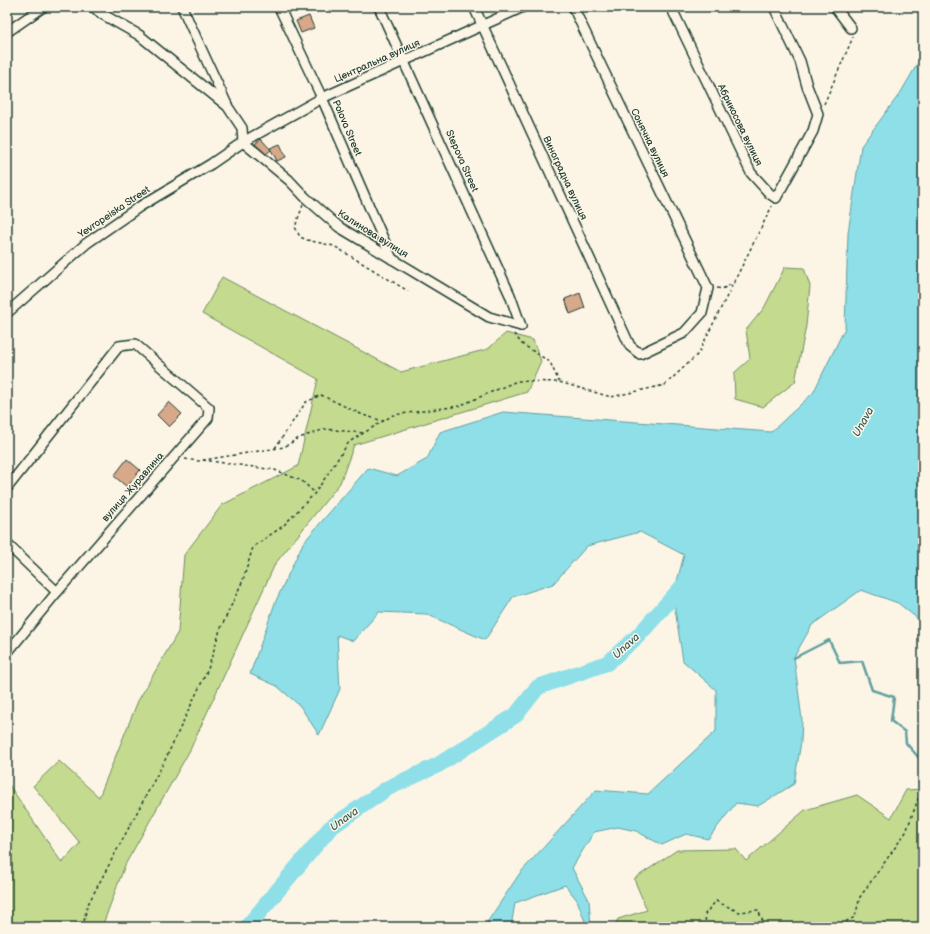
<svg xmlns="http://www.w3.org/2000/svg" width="930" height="934" viewBox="0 0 930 934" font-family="'Balsamiq Sans',sans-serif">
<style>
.green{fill:#c3da8f;stroke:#718c62}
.water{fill:#8edfe8;stroke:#629ea0}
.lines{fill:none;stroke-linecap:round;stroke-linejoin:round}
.stream{stroke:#629ea0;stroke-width:2.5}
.river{stroke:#8edfe8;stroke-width:16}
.building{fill:#d7a889;stroke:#1f3d34}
.minor-casing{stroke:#1f3d34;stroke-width:12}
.path{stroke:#1f3d34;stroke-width:1.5;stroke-dasharray:3 3;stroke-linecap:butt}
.minor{stroke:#fcf5e5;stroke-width:9}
.labels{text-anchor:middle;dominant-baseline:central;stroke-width:3;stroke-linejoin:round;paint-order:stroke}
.street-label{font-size:10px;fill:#1f3d34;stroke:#fcf5e5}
.water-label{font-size:11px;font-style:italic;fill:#355d58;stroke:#fcf5e5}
</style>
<rect width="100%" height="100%" fill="#fcf5e5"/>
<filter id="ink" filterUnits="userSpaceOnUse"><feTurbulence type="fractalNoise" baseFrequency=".025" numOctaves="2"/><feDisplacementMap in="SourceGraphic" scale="8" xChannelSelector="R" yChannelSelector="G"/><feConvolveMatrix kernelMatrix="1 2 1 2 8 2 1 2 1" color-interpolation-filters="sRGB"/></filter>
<g filter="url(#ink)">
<g class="green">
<path d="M 785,267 L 804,268 L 810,286 L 806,326 L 795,382 L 763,407 L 735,399 L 734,373 L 750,359 L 746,330 L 764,308 Z"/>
<path d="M 222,277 L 401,372 L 488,349 L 506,333 L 533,340 L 541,361 L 527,392 L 354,445 L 340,483 L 275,564 L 190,750 L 125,865 L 102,927 L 7,927 L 7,782 L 62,863 L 80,843 L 33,786 L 59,761 L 99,797 L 138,701 L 178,632 L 184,555 L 222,505 L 298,466 L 318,379 L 202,314 Z"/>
<path d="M 923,789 L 923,927 L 614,927 L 618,919 L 647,910 L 634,879 L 677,850 L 736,849 L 746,861 L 805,810 L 857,795 L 891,818 L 906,790 Z"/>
</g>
<path class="water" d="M 923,54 L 923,623 L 898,603 L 861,590 L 812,625 L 794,657 L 802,720 L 801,742 L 794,784 L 758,806 L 736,803 L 708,839 L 686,834 L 662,845 L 636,831 L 618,827 L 594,832 L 572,868 L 589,900 L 591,927 L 587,927 L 577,900 L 565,885 L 515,903 L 511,927 L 484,927 L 520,873 L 596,790 L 648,794 L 716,731 L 716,690 L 683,661 L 673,596 L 684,555 L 640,532 L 587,546 L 553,584 L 513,597 L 485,640 L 426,614 L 379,612 L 353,641 L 337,635 L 340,689 L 319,735 L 300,706 L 277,686 L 250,674 L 275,603 L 303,543 L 368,468 L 397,476 L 427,459 L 440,432 L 503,412 L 771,432 L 813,393 L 845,328 L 848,233 L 861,146 L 901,92 Z"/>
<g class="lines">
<path class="stream" d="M 794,658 L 829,640 L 840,663 L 862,661 L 872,690 L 894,697 L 891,721 L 905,732 L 906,743 L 920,759 L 921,768 L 923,770"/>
<path class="river" d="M 247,927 L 330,828 L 388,788 L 438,765 L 516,715 L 538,687 L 607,663 L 638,636 L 688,580"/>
</g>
<g class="building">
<path d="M 309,16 L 314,28 L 301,33 L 296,21 Z"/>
<path d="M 261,139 L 271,150 L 266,154 L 255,144 Z"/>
<path d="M 280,144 L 286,157 L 277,161 L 270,148 Z"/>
<path d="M 580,293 L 585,308 L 570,314 L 565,299 Z"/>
<path d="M 169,402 L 182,414 L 169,427 L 157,415 Z"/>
<path d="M 127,459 L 140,470 L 127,487 L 114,476 Z"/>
</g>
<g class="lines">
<g class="minor-casing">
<g id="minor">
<path d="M 93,7 L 102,14 L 139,35 L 226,105"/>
<path d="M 182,7 L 228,107 L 242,128 L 243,142 L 289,180 L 306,198 L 339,227 L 489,317 L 521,326"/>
<path d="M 279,7 L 322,98 L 392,259"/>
<path d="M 379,7 L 510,295 L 521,326"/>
<path d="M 474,7 L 630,346 L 640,354 L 684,333 L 702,313 L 708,288 L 573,7"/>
<path d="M 671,7 L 751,173 L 770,194 L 776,198 L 813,131 L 818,114 L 807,86 L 800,61 L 774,7"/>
<path d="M 835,7 L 851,28"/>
<path d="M 7,32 L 43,7"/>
<path d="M 7,313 L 87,243 L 139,207 L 211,164 L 243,142 L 322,98 L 523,7"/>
<path d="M 7,488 L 119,346 L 135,344 L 209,408 L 208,418 L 57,592 L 7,653"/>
<path d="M 7,544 L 57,592"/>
</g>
</g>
<g class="path">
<path d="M 824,104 L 853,37"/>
<path d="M 303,205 L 295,227 L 300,237 L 307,240 L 334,246 L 408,291"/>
<path d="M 717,288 L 722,289 L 734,283"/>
<path d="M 514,334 L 522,344 L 550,362 L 559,382"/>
<path d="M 275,448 L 306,402 L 321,395 L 363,415 L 383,421"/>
<path d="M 185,459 L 198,461 L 284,447 L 299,438 L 325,429 L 364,433"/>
<path d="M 203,460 L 275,470 L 302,481 L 315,493"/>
<path d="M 83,927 L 87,906 L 165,760 L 208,669 L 220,630 L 243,580 L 253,547 L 283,526 L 315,493 L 349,442 L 393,415 L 459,406 L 517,381 L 559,382 L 611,397 L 665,385 L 698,354 L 772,206"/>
<path d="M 706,927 L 705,914 L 716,901 L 739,912 L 758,910 L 765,927"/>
<path d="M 835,927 L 855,917 L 860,897 L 906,832 L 923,786"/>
</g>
<use href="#minor" class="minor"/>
</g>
</g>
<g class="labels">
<g class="street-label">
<text transform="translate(377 61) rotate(-24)">Центральна вулиця</text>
<text transform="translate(740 125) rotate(64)">Абрикосова вулиця</text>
<text transform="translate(347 128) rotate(67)">Polova Street</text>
<text transform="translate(650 143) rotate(64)">Сонячна вулиця</text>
<text transform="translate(462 161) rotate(66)">Stepova Street</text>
<text transform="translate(565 178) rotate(65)">Виноградна вулиця</text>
<text transform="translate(114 212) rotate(-34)">Yevropeiska Street</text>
<text transform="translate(373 234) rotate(32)">Калинова вулиця</text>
<text transform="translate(133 487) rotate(-49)">вулиця Журавлина</text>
</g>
<g class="water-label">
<text transform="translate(863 422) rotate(-61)">Unava</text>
<text transform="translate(626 646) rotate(-42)">Unava</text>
<text transform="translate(344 819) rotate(-36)">Unava</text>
</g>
</g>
<rect width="930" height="934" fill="none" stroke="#fcf5e5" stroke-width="24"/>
<rect x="12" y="12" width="906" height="910" fill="none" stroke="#1f3d34" stroke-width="1.5" filter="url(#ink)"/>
</svg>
